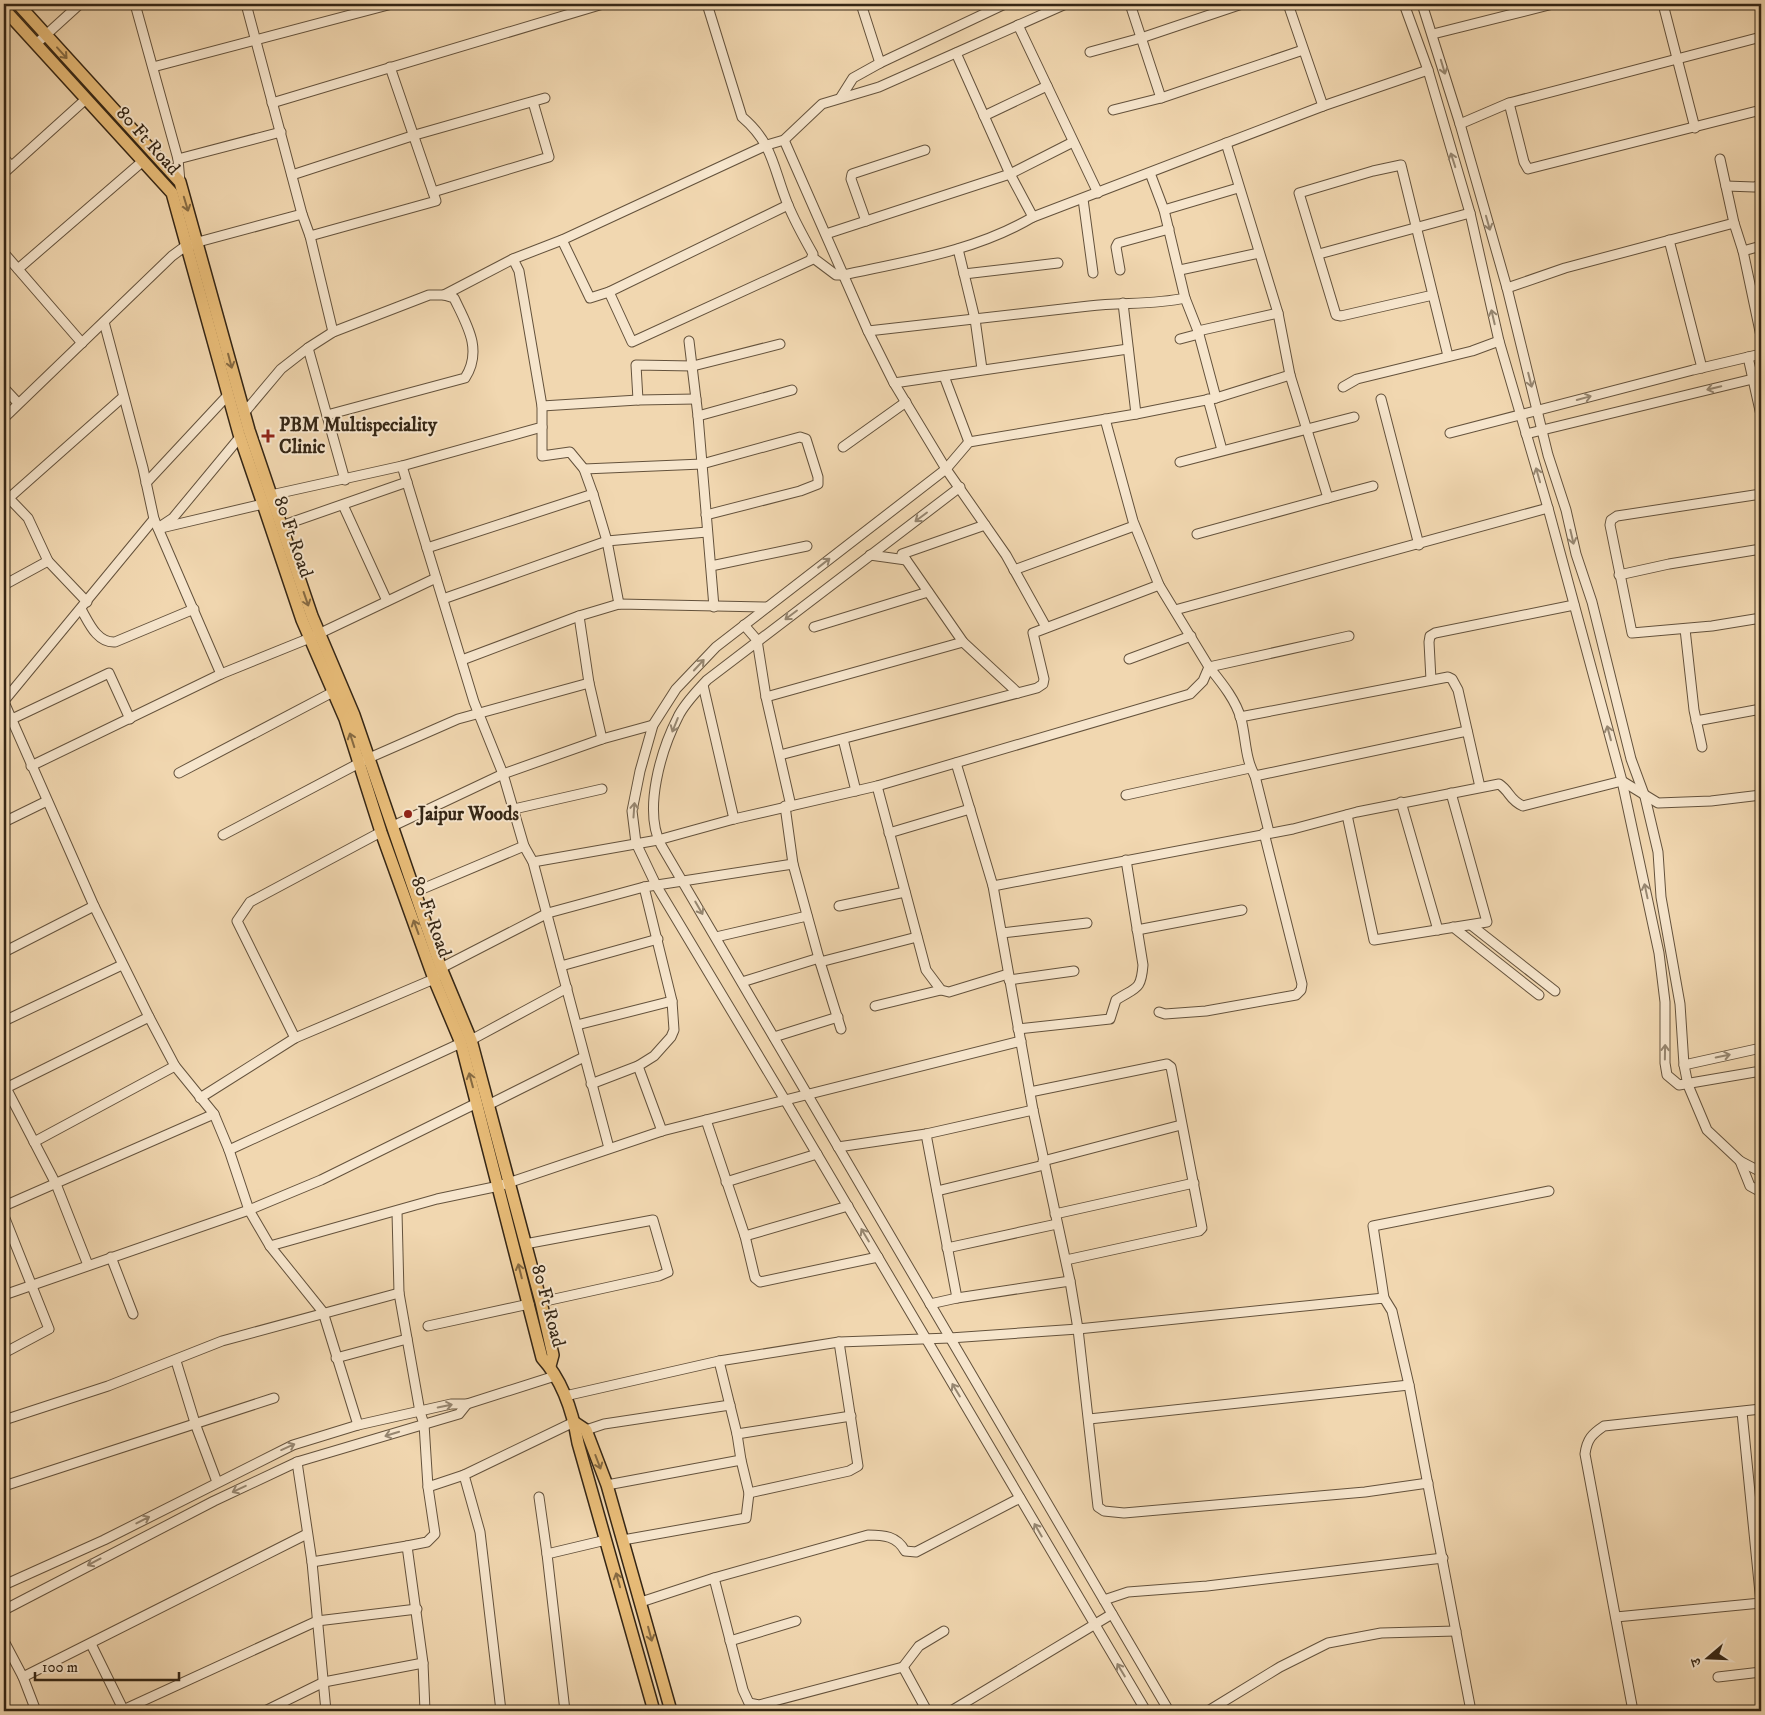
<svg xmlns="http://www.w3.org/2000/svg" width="1765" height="1715" viewBox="0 0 1765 1715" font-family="'IM FELL DW Pica','Noto Serif Devanagari',serif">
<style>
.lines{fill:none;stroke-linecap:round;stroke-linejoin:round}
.minor-casing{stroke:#64523c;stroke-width:11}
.major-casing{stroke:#352615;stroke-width:14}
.minor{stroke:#f6e5cc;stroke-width:9}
.major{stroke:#e8bc78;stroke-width:11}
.oneway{stroke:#866a42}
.oneway2{stroke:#968670}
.poi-dot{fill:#8f2418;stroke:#f6e5cc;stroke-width:2}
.labels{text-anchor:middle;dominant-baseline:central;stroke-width:4;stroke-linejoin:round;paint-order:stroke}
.street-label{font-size:19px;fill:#352615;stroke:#f6e5cc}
.poi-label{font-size:19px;font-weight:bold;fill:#352615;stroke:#f6e5cc;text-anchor:start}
</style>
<rect width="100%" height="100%" fill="#f1d7b0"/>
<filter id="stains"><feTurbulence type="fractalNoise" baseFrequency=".004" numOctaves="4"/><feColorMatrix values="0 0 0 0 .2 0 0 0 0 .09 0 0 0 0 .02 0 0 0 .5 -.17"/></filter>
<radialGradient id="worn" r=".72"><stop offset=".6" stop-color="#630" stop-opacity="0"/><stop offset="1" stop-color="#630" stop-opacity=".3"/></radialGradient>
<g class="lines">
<g class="minor-casing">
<g id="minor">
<path d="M 135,4 L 178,159 L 180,182"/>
<path d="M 246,4 L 302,214 L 310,236 L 333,332"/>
<path d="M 861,4 L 880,63 L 1005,4"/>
<path d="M 1130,4 L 1161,98"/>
<path d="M 1288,4 L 1323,106"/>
<path d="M 1404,4 L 1428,70 L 1470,213 L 1499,341 L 1548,508 L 1622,781 L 1659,953 L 1665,1002 L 1665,1063 L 1667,1075 L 1679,1085 L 1761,1071"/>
<path d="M 1422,4 L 1460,124 L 1507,288 L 1548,455 L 1566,510 L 1576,554 L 1592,602 L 1631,759 L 1645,797 L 1658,852 L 1661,897 L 1680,1004 L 1684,1065 L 1688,1085 L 1707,1130 L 1740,1161 L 1761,1172"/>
<path d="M 1663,4 L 1695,128"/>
<path d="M 1018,25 L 1098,193"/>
<path d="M 1433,34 L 1553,4"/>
<path d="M 36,44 L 80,4"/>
<path d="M 1090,52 L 1141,38 L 1242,4"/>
<path d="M 153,67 L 392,4"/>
<path d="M 841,97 L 853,78 L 880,63"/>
<path d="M 272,103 L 603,4"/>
<path d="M 1509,103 L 1524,162 L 1528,169 L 1761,110"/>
<path d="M 1113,110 L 1161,98 L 1303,50"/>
<path d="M 984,116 L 1047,86"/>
<path d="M 1460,124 L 1509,103 L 1761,37"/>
<path d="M 784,140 L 868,331 L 894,383 L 946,469 L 1006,555 L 1046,627"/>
<path d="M 4,158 L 11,166"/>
<path d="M 178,159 L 281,132"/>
<path d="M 4,173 L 86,99"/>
<path d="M 1150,173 L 1164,210 L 1185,298 L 1198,331 L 1216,398"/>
<path d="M 292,175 L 415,135 L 545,98"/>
<path d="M 1726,186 L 1754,187 L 1761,185"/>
<path d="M 433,192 L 549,157 L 533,102"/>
<path d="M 1083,199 L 1093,273"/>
<path d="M 1164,210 L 1238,188"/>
<path d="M 1033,217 L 1323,106 L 1428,70"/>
<path d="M 866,221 L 851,179 L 852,174 L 925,150"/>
<path d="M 1734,223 L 1743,251 L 1761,336"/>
<path d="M 826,234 L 1010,174 L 1073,142"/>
<path d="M 310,236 L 436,201 L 390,67"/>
<path d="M 562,240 L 590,298 L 609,292 L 632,342 L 811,260 L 813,254 C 804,238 795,222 788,205 C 773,169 774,144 742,117 L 707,4"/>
<path d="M 1669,240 L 1702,368"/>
<path d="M 958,249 L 975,319 L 982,369"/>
<path d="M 1743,251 L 1761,246"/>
<path d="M 4,253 L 82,343"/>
<path d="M 1319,254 L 1470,213"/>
<path d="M 812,257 L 836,275 L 843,275 C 908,261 976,251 1033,217 L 1010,174 L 956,53"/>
<path d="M 18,269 L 143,161"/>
<path d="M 1120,270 L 1116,247 L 1118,243 L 1169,229"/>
<path d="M 1180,270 L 1259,253"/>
<path d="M 964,274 L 1058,263"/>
<path d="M 1507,288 L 1565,268 L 1734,223 L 1720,159"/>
<path d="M 609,292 L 788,205"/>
<path d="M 444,295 L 513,259"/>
<path d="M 1433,295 L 1341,316 L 1336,315 L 1299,193 L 1373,171 L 1401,165 L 1448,356"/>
<path d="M 1123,303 L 1136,414"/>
<path d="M 104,322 L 143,468 L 154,519 L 221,674"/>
<path d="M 868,331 C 942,323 1016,314 1089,306 C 1121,302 1154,305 1185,298"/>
<path d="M 1198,331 L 1278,313"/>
<path d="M 1180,339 L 1199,334"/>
<path d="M 689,341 L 698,416 L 714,607"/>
<path d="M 308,348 L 345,480"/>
<path d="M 1748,357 L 1761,415"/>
<path d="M 944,376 L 969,442"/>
<path d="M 894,383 L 1128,349"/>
<path d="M 1343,387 L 1357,379 L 1472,351 L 1499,341"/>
<path d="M 4,388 L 18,403"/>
<path d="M 1208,399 L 1222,450"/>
<path d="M 1381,399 L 1419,545"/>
<path d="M 638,400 L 636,365 L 693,366 L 780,344"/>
<path d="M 542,406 L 638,400 L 696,399"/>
<path d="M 244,413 L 281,369 L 308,348 L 333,332 L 429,295 L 444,295 L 454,298 C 467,325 483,350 465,378 L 327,415"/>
<path d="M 698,416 L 792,390"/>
<path d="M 4,418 L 172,256 L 187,245 L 302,214"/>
<path d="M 542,427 L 542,456 L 570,452 L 584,469 L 593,494 L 607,541 L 619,604"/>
<path d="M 1450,433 L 1693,370 L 1761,354"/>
<path d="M 1526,434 L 1761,377"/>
<path d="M 843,447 L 906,402"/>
<path d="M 1180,462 L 1354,417"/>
<path d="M 402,466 L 474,702 L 503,774 L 524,846 L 533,862 L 609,1148"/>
<path d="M 584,469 L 702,464 L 800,437 L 806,439 L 818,477 L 818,484 L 800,491 L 706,515"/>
<path d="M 146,483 L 228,395"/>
<path d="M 960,487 L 707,680 C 697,691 684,704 678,717 C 661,750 643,810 661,845 L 1169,1711"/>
<path d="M 4,493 L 28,518 L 48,561 L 87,602"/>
<path d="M 1761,494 L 1617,516 L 1611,520 L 1610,525 L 1632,633 L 1712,626 L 1761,618"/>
<path d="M 271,495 L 402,466 L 542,427 L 542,406 L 519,271 L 513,259 L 562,240 L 767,145 L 784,140 L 822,104 L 879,87 L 1066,4"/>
<path d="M 9,498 L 123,397"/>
<path d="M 1328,498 L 1373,486"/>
<path d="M 343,505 L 387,601"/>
<path d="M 985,525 L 902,554 L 963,642 L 1018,693"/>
<path d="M 281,526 L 407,482"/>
<path d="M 158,528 L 173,518 L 240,437"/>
<path d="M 161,528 L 263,504"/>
<path d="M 1197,534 L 1328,498 L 1290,375 L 1278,313 L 1226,143"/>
<path d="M 427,548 L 593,494"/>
<path d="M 870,555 L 906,560"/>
<path d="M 711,566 L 807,546"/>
<path d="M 1014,570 L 1134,526"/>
<path d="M 1619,575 L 1669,564 L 1761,549"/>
<path d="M 4,585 L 48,561"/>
<path d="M 443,599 L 607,541 L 707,532"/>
<path d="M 81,609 C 89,623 97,643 115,642 L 194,609"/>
<path d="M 1175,610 L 1548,508"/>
<path d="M 579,616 L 589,683 L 602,739"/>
<path d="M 744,625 L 757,640 L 766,697 L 791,806"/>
<path d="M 814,627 L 928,592"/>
<path d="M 1685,629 L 1694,710 L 1702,747"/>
<path d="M 1129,659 L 1191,636"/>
<path d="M 462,660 L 579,616 L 619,604 L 767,607"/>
<path d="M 1431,680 L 1429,642 L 1430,636 L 1435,633 L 1574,605"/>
<path d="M 703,685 L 734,819"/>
<path d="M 766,697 L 963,642"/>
<path d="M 4,701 L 154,519"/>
<path d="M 4,702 L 94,906 L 149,1017 L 175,1066 L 214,1114 L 229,1150 L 249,1210 L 270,1246 L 323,1312 L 358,1425"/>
<path d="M 1240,717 L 1448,677 L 1452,679 L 1458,690 L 1480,787"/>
<path d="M 12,719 L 109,673 L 130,719"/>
<path d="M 1696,721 L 1761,709"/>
<path d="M 843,739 L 856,791"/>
<path d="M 780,755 L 1037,688 L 1043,684 L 1044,679 L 1033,633 L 1159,585"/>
<path d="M 956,763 L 993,886 L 1033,1110 L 1070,1281 L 1078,1329 L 1098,1507 L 1104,1511 L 1124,1513 L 1365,1492 L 1428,1483"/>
<path d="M 31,766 L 221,674 L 310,638 L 436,578"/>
<path d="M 179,773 L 333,692"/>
<path d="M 1255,776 L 1467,731"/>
<path d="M 877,786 L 926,970 L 941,990 L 949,992 L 1008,974"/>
<path d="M 1126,795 L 1250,768"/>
<path d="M 1401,802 L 1438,930"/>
<path d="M 785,806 L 793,864 L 820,962 L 841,1029"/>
<path d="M 514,809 L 602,789"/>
<path d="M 1347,815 L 1374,940 L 1487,922 L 1451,793"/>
<path d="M 4,822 L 47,801"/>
<path d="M 393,826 L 503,774 L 602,739 L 653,725"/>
<path d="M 1269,832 L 1255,776 C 1245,759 1246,738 1241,719 C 1236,700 1221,682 1209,667 L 1349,636"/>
<path d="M 889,833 L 970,809"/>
<path d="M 223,835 L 369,758 L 458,719 L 589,683"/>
<path d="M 533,862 L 658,840 L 734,819 L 877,786 L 1190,694 L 1203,681 L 1209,667 L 1159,585 L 1133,521 L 1105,419"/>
<path d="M 993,886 L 1293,829 L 1357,812 L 1499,784 C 1510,791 1509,800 1523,806 L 1622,781 L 1658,803 L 1711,801 L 1761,795"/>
<path d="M 415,892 L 524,846"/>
<path d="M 839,906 L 905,892"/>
<path d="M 1471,925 L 1555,991"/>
<path d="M 1453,927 L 1539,995"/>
<path d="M 1137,930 L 1242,910"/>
<path d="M 1002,933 L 1087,923"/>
<path d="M 716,937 L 807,916"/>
<path d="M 4,952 L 94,906"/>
<path d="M 820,962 L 917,937"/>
<path d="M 561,966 L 658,939"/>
<path d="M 1009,980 L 1074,971"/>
<path d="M 742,982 L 819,958"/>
<path d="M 875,1006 L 941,990"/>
<path d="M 1159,1012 L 1165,1014 L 1206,1011 L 1296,995 L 1301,990 L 1302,984 L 1264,833"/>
<path d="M 4,1021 L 122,965"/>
<path d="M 577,1025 L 672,1001"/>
<path d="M 1018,1029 L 1110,1019 L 1116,1000 C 1136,987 1141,991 1143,965 L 1126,860"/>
<path d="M 774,1037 L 838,1017"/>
<path d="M 295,1038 L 237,921 L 250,902 L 381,832"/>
<path d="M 471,1040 L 567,988"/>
<path d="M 1684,1065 L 1761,1048"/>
<path d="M 4,1084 L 56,1184 L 88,1265"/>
<path d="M 591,1084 L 638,1066"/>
<path d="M 6,1088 L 149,1017"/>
<path d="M 1030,1092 L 1167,1064 L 1171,1067 L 1202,1228 L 1199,1231 L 1066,1260"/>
<path d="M 200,1098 L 295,1038 L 434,979 L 441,968 L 548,913 L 644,887"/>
<path d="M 488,1105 L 584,1057"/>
<path d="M 706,1120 L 745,1236 L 755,1278 L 760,1282 L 878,1257"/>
<path d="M 662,1131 L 638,1066 L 654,1056 L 671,1037 L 674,1030 L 672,1001 L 644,887 L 793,864"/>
<path d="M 926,1134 L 957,1298"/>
<path d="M 34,1142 L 175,1066"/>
<path d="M 838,1147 L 926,1134 L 1033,1110"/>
<path d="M 229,1150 L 461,1043"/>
<path d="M 1043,1161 L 1181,1125"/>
<path d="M 1740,1161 L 1750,1186 L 1761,1192"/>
<path d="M 726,1182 L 817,1154"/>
<path d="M 937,1191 L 1044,1165"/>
<path d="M 4,1206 L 214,1114"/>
<path d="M 397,1212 L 399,1293 L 420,1412 L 424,1424 L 428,1487 L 464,1475"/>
<path d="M 1055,1214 L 1194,1183"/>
<path d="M 4,1216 L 49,1329 L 4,1353"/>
<path d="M 745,1236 L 848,1206"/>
<path d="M 525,1244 L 653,1220 L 668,1272 L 659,1276 L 541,1302"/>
<path d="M 270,1246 L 437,1199 L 499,1186 L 662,1131 L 1021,1041"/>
<path d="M 947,1248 L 1057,1224"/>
<path d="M 111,1257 L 133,1314"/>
<path d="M 4,1295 L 249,1210 L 321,1180 L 477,1103"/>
<path d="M 1384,1298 L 1373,1226 L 1549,1191"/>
<path d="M 930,1304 L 957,1298 L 1070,1281"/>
<path d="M 428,1326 L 529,1304"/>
<path d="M 336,1358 L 407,1339"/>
<path d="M 176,1361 L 196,1426 L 217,1482"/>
<path d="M 565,1396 L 719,1361 L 839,1342 L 950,1338 L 1078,1329 L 1384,1298 L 1392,1311 L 1409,1385 L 1471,1711"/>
<path d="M 1089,1419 L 1409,1385"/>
<path d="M 4,1420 L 108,1386 L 222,1341 L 399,1293"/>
<path d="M 586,1430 L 604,1424 L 730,1405"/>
<path d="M 737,1434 L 851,1416"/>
<path d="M 297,1462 L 312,1562 L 326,1711"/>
<path d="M 607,1485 L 741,1460"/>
<path d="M 4,1486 L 274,1398"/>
<path d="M 749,1493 L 849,1471 L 858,1466 L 839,1342"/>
<path d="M 539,1497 L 547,1554"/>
<path d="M 623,1540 L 746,1518 L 749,1493 L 741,1460 L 737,1434 L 719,1361"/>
<path d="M 407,1546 L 427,1542 L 435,1534 L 428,1487"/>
<path d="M 312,1562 L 407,1546 L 423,1663 L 425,1711"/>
<path d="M 714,1578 L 743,1690 L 749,1703 L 759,1705 L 903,1667 L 927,1711"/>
<path d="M 4,1585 L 104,1540 L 293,1445 L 358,1425 L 451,1404 L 467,1404 L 555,1376"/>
<path d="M 1104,1600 L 1128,1592 L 1207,1586 L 1443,1558"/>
<path d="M 641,1602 L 714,1578 L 868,1535 C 884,1535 897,1536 905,1551 L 916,1552 L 1020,1498"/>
<path d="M 4,1610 L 214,1501 L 297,1462 L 459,1414 L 467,1404"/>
<path d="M 1616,1617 L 1761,1603 L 1742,1412"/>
<path d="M 4,1641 L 23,1677 L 307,1534"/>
<path d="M 730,1641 L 796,1621"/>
<path d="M 91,1644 L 124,1711"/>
<path d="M 903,1667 L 919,1646 L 944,1631"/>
<path d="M 23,1677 L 36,1711"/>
<path d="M 1718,1677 L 1761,1672"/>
<path d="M 4,1705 L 7,1711"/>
<path d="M 123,1710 L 317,1621 L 417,1609"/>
<path d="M 265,1711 L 324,1682 L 423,1663"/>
<path d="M 501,1711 L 480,1532 L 464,1475 L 574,1422"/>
<path d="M 565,1711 L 547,1554 L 606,1540"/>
<path d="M 951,1711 L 1112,1614"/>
<path d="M 1146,1711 L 785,1100 L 656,885 L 636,843 L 632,811 L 640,771 L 653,725 L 676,689 L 716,647 L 946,469 L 969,442 L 1136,414 L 1216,398 L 1290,375"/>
<path d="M 1208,1711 L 1280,1667 L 1328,1643 L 1381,1633 L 1456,1631"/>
<path d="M 1633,1711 L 1585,1454 C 1587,1439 1592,1434 1604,1426 L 1761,1409"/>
</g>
</g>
<g class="major-casing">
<g id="major">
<path d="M 18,4 L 180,182 L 249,430 L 312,616 L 354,715 L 441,968 L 471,1040 L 541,1302 L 553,1355 L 550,1366"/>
<path d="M 4,9 L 172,193 L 239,434 L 263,504 L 302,620 L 345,719 L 381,832 L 434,979 L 461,1043 L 542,1358 C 563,1381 573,1413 578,1443 L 654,1711"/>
<path d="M 574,1422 L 586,1430 L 607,1485 L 671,1711"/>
</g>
</g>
<use href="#minor" class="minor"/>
<use href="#major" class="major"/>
</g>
<defs><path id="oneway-shaft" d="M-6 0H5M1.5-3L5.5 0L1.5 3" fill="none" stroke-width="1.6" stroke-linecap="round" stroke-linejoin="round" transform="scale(1.25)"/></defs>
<g class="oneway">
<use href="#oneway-shaft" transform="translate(62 53) rotate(48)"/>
<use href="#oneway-shaft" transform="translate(186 204) rotate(73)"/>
<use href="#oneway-shaft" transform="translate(230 361) rotate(75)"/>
<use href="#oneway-shaft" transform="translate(306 599) rotate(71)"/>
<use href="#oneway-shaft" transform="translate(352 740) rotate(-108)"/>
<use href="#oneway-shaft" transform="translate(416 927) rotate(-110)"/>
<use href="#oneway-shaft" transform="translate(471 1080) rotate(-105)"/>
<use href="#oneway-shaft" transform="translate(520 1271) rotate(-104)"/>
<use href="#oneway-shaft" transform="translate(598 1462) rotate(69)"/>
<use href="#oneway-shaft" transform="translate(618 1580) rotate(-106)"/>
<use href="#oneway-shaft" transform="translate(650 1634) rotate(75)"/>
</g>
<g class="oneway2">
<use href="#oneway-shaft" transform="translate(1443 67) rotate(73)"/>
<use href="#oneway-shaft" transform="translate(1453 160) rotate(-108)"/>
<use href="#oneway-shaft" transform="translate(1488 223) rotate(74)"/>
<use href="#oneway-shaft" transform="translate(1493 317) rotate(-103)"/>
<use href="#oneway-shaft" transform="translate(1530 380) rotate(76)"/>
<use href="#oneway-shaft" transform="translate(1714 388) rotate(166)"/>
<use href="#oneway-shaft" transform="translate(1584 398) rotate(-15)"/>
<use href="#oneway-shaft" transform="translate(1538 475) rotate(-106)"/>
<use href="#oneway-shaft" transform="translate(921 517) rotate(143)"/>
<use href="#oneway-shaft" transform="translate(1572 537) rotate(77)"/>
<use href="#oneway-shaft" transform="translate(824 563) rotate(-38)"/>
<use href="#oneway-shaft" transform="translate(791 615) rotate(143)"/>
<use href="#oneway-shaft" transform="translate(699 665) rotate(-47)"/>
<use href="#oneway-shaft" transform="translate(675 725) rotate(112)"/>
<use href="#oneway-shaft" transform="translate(1609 733) rotate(-105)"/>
<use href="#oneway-shaft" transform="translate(634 810) rotate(-86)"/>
<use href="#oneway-shaft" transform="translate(1646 891) rotate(-102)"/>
<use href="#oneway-shaft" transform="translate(699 908) rotate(60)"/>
<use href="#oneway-shaft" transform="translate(1665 1052) rotate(-89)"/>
<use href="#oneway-shaft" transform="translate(1723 1056) rotate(-12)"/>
<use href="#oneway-shaft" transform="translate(865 1235) rotate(-121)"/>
<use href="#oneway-shaft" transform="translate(956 1390) rotate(-121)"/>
<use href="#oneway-shaft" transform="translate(445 1406) rotate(-12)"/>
<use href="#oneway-shaft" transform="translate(392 1434) rotate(163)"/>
<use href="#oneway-shaft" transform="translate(288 1447) rotate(-24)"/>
<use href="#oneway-shaft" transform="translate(239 1489) rotate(155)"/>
<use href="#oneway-shaft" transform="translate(143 1520) rotate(-27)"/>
<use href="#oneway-shaft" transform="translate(1038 1530) rotate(-120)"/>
<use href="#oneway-shaft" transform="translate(94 1562) rotate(152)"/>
<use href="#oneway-shaft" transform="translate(1121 1670) rotate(-121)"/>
</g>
<g class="poi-dot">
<path d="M265.5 428.5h5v5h5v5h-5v5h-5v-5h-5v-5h5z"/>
<circle cx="408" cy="814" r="5"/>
</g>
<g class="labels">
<g class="street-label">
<text transform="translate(148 141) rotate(48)">80 Ft Road</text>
<text transform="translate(293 537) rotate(71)">80 Ft Road</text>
<text transform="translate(431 917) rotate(70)">80 Ft Road</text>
<text transform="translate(548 1306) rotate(75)">80 Ft Road</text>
</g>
<g class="poi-label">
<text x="279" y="425">PBM Multispeciality<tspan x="279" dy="22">Clinic</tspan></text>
<text x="418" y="814">Jaipur Woods</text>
</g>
</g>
<rect width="1765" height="1715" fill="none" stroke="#f1d7b0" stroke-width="20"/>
<rect x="5" y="5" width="1755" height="1705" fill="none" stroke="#352615" stroke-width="2.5"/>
<rect x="10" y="10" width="1745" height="1695" fill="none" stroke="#352615"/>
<g transform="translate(1708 1658) rotate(251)" stroke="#f6e5cc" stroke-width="4" paint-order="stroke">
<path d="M0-4L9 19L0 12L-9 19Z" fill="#352615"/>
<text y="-8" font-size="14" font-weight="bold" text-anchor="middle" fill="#352615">उ</text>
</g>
<path d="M35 1672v8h144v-8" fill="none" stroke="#352615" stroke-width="2.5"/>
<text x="42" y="1672" font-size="15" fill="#352615" stroke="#f6e5cc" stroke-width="4" paint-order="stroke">100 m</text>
<rect width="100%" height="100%" filter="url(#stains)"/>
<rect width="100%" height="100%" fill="url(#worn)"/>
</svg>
